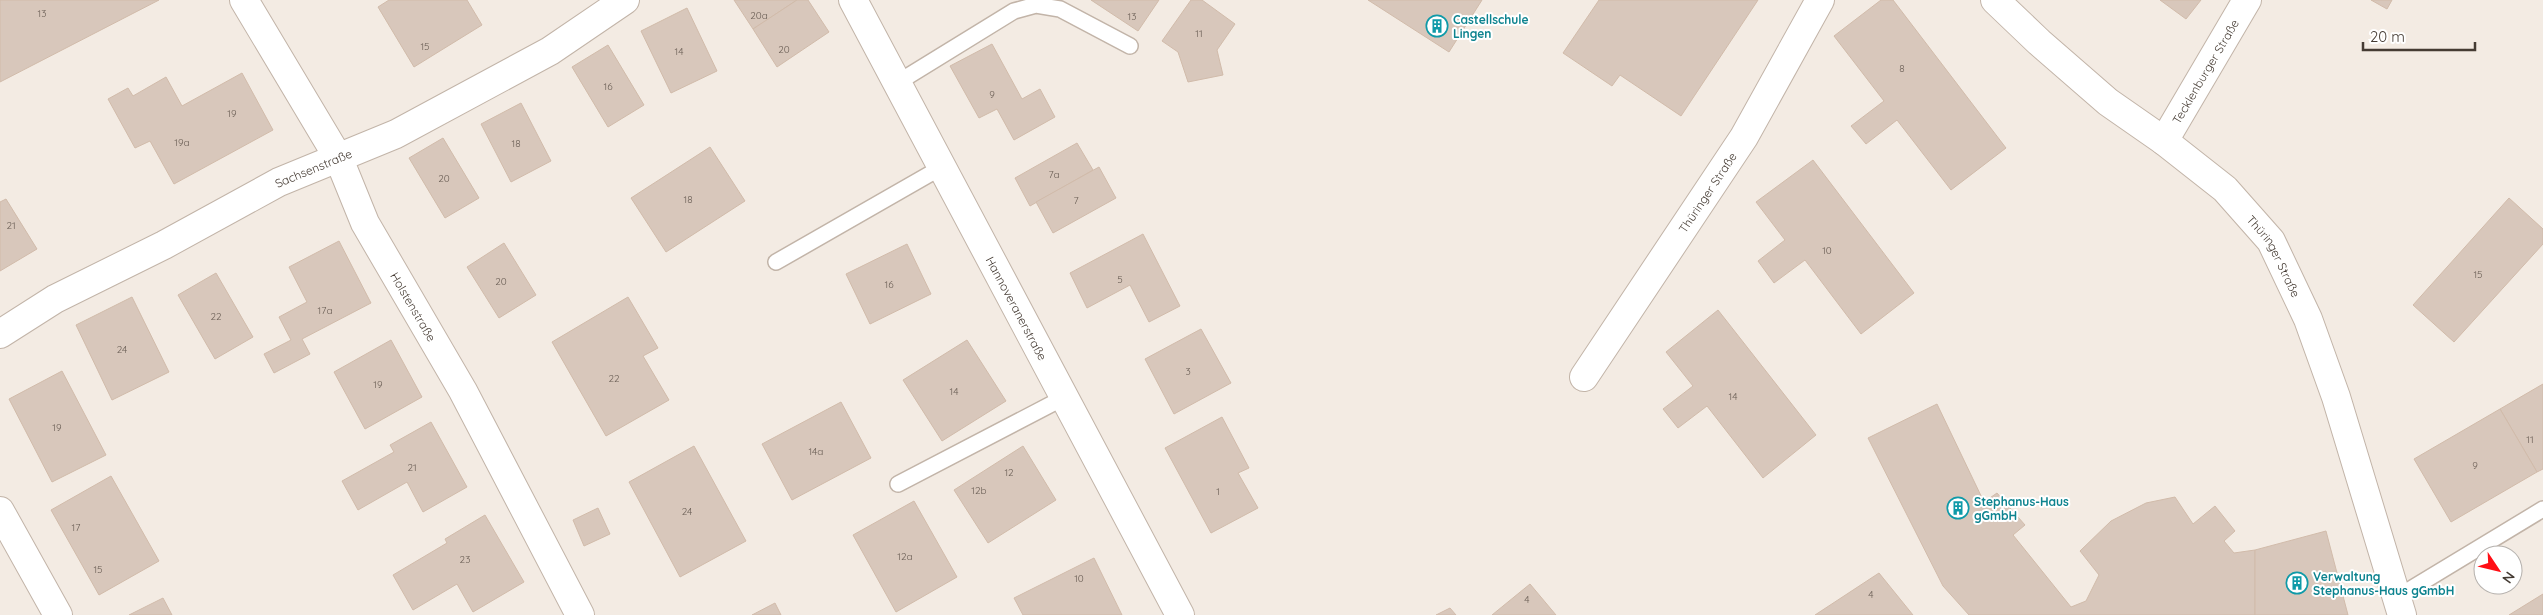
<svg xmlns="http://www.w3.org/2000/svg" width="2543" height="615" viewBox="0 0 2543 615" font-family="Quicksand,sans-serif">
<style>
.building{fill:#d8c7bb;stroke:#d1bbaa}
.lines{fill:none;stroke-linecap:round;stroke-linejoin:round}
.service-casing{stroke:#c2b4a8;stroke-width:18}
.minor-casing{stroke:#c2b4a8;stroke-width:30}
.service{stroke:#fff;stroke-width:15}
.minor{stroke:#fff;stroke-width:28}
.labels{text-anchor:middle;dominant-baseline:central;stroke-width:4;stroke-linejoin:round;paint-order:stroke}
.number-label{font-size:10px;fill:#6a5e55}
.culture-label{font-size:12px;font-weight:bold;fill:#0d838f;stroke:#fff;text-anchor:start}
.street-label{font-size:12px;fill:#453b33;stroke:#fff}
</style>
<rect width="100%" height="100%" fill="#f3ebe3"/>
<g class="building">
<path d="M 0,0 L 159,0 L 0,82 Z"/>
<path d="M 389,0 L 467,0 L 482,25 L 414,67 L 378,7 Z"/>
<path d="M 734,0 L 797,0 L 753,29 Z"/>
<path d="M 797,0 L 808,0 L 829,32 L 777,67 L 753,29 Z"/>
<path d="M 1091,0 L 1159,0 L 1138,31 Z"/>
<path d="M 1191,0 L 1202,0 L 1235,24 L 1217,50 L 1223,75 L 1188,82 L 1178,52 L 1162,41 Z"/>
<path d="M 1368,0 L 1482,0 L 1449,52 Z"/>
<path d="M 1599,0 L 1758,0 L 1681,116 L 1620,75 L 1612,86 L 1563,53 Z"/>
<path d="M 1881,0 L 1893,0 L 2006,148 L 1951,190 L 1897,120 L 1866,144 L 1851,126 L 1884,101 L 1834,36 Z"/>
<path d="M 2160,0 L 2201,0 L 2186,19 Z"/>
<path d="M 2371,0 L 2392,0 L 2387,9 Z"/>
<path d="M 687,8 L 717,71 L 671,93 L 641,31 Z"/>
<path d="M 992,44 L 1022,99 L 1040,89 L 1055,117 L 1014,140 L 997,109 L 979,118 L 950,66 Z"/>
<path d="M 608,45 L 644,105 L 608,127 L 572,67 Z"/>
<path d="M 242,73 L 273,130 L 174,184 L 150,141 L 135,148 L 108,99 L 128,88 L 133,96 L 166,77 L 182,106 Z"/>
<path d="M 521,103 L 551,161 L 511,182 L 481,124 Z"/>
<path d="M 443,138 L 479,198 L 445,218 L 409,158 Z"/>
<path d="M 1077,143 L 1093,170 L 1030,206 L 1015,178 Z"/>
<path d="M 710,147 L 745,201 L 666,252 L 631,198 Z"/>
<path d="M 1813,160 L 1914,293 L 1861,334 L 1805,260 L 1774,283 L 1758,261 L 1785,240 L 1756,202 Z"/>
<path d="M 1099,167 L 1116,198 L 1053,233 L 1036,202 Z"/>
<path d="M 2509,198 L 2543,229 L 2543,244 L 2454,342 L 2413,305 Z"/>
<path d="M 6,199 L 37,249 L 0,271 L 0,202 Z"/>
<path d="M 1143,234 L 1180,306 L 1149,322 L 1130,285 L 1087,308 L 1070,273 Z"/>
<path d="M 339,241 L 371,303 L 302,339 L 310,354 L 274,373 L 264,354 L 291,340 L 279,317 L 307,302 L 289,267 Z"/>
<path d="M 504,243 L 536,295 L 499,318 L 467,267 Z"/>
<path d="M 907,244 L 931,294 L 870,324 L 846,274 Z"/>
<path d="M 216,273 L 253,337 L 215,359 L 178,295 Z"/>
<path d="M 132,297 L 169,372 L 112,400 L 76,325 Z"/>
<path d="M 628,297 L 658,348 L 643,356 L 669,400 L 606,436 L 552,342 Z"/>
<path d="M 1718,310 L 1816,435 L 1763,478 L 1707,406 L 1678,428 L 1663,409 L 1693,386 L 1666,352 Z"/>
<path d="M 1201,329 L 1231,383 L 1174,414 L 1145,359 Z"/>
<path d="M 391,340 L 422,397 L 365,429 L 334,372 Z"/>
<path d="M 967,340 L 1006,401 L 942,441 L 903,380 Z"/>
<path d="M 62,371 L 106,455 L 52,482 L 9,399 Z"/>
<path d="M 2543,384 L 2543,469 L 2537,472 L 2500,409 Z"/>
<path d="M 841,402 L 871,458 L 792,500 L 762,444 Z"/>
<path d="M 1937,404 L 1984,502 L 1997,493 L 2025,525 L 2013,535 L 2071,607 L 2086,601 L 2099,575 L 2080,551 L 2111,521 L 2146,503 L 2175,497 L 2193,524 L 2215,506 L 2235,531 L 2224,541 L 2234,553 L 2255,550 L 2255,615 L 1969,615 L 1943,586 L 1868,438 Z"/>
<path d="M 2500,409 L 2537,472 L 2451,522 L 2414,459 Z"/>
<path d="M 1222,417 L 1249,468 L 1238,473 L 1258,508 L 1211,533 L 1165,448 Z"/>
<path d="M 431,422 L 467,487 L 423,512 L 407,482 L 358,510 L 342,481 L 394,452 L 390,445 Z"/>
<path d="M 694,446 L 746,541 L 680,577 L 629,482 Z"/>
<path d="M 1023,446 L 1056,500 L 988,543 L 954,490 Z"/>
<path d="M 111,476 L 159,561 L 99,595 L 51,510 Z"/>
<path d="M 914,501 L 957,577 L 896,612 L 853,535 Z"/>
<path d="M 598,508 L 610,534 L 584,546 L 573,520 Z"/>
<path d="M 485,515 L 524,582 L 473,612 L 457,584 L 413,610 L 393,575 L 447,543 L 445,539 Z"/>
<path d="M 2326,531 L 2348,615 L 2255,615 L 2255,550 Z"/>
<path d="M 1094,558 L 1122,615 L 1023,615 L 1014,598 Z"/>
<path d="M 1879,573 L 1913,615 L 1815,615 Z"/>
<path d="M 1530,584 L 1556,615 L 1492,615 Z"/>
<path d="M 2543,594 L 2543,615 L 2509,615 Z"/>
<path d="M 163,598 L 172,615 L 129,615 Z"/>
<path d="M 775,603 L 781,615 L 752,615 Z"/>
<path d="M 1450,608 L 1456,615 L 1436,615 Z"/>
</g>
<g class="lines">
<g class="service-casing">
<g id="service">
<path d="M 897,83 L 1014,11 L 1036,5 L 1060,9 L 1130,46"/>
<path d="M 776,262 L 942,167"/>
<path d="M 898,484 L 1065,397"/>
<path d="M 2396,598 L 2543,509"/>
</g>
</g>
<g class="minor-casing">
<g id="minor">
<path id="s1" d="M 244,0 L 339,159 L 365,223 L 463,391 L 580,615"/>
<path id="s2" d="M 853,0 L 1180,615"/>
<path id="s3" d="M 1995,0 L 2039,42 L 2108,102 L 2164,141 L 2225,189 L 2271,241 L 2308,319 L 2336,397 L 2402,615"/>
<path id="s4" d="M 2164,141 L 2247,0"/>
<path id="s5" d="M 0,334 L 55,299 L 164,245 L 279,182 L 396,134 L 550,51 L 625,0"/>
<path id="s6" d="M 1584,377 L 1744,137 L 1820,0"/>
<path d="M 0,511 L 58,615"/>
</g>
</g>
<use href="#service" class="service"/>
<use href="#minor" class="minor"/>
</g>
<defs>
<g id="building-ring" transform="scale(1.125)"><circle r="9.5" fill="#fff" stroke="#0f9aa8" stroke-width="1.5"/><path d="M-4-6H4V6H1V3H-1V6H-4ZM-2.5-4.3h1.7v1.8h-1.7ZM.8-4.3h1.7v1.8H.8ZM-2.5-1h1.7V.8h-1.7ZM.8-1h1.7V.8H.8Z" fill="#0f9aa8"/></g>
</defs>
<g fill-rule="evenodd">
<use href="#building-ring" x="1437" y="26"/>
<use href="#building-ring" x="1958" y="508"/>
<use href="#building-ring" x="2297" y="583"/>
</g>
<g class="labels">
<g class="number-label">
<text x="42" y="13">13</text>
<text x="759" y="15">20a</text>
<text x="1132" y="16">13</text>
<text x="1199" y="33">11</text>
<text x="425" y="46">15</text>
<text x="784" y="49">20</text>
<text x="679" y="51">14</text>
<text x="1902" y="68">8</text>
<text x="608" y="86">16</text>
<text x="992" y="94">9</text>
<text x="232" y="113">19</text>
<text x="182" y="142">19a</text>
<text x="516" y="143">18</text>
<text x="1054" y="174">7a</text>
<text x="444" y="178">20</text>
<text x="688" y="199">18</text>
<text x="1076" y="200">7</text>
<text x="11" y="225">21</text>
<text x="1827" y="250">10</text>
<text x="2478" y="274">15</text>
<text x="1120" y="279">5</text>
<text x="501" y="281">20</text>
<text x="889" y="284">16</text>
<text x="325" y="310">17a</text>
<text x="216" y="316">22</text>
<text x="122" y="349">24</text>
<text x="1188" y="371">3</text>
<text x="614" y="378">22</text>
<text x="378" y="384">19</text>
<text x="954" y="391">14</text>
<text x="1733" y="396">14</text>
<text x="57" y="427">19</text>
<text x="2530" y="439">11</text>
<text x="816" y="451">14a</text>
<text x="2475" y="465">9</text>
<text x="412" y="467">21</text>
<text x="1009" y="472">12</text>
<text x="979" y="490">12b</text>
<text x="1218" y="491">1</text>
<text x="687" y="511">24</text>
<text x="76" y="527">17</text>
<text x="905" y="556">12a</text>
<text x="465" y="559">23</text>
<text x="98" y="569">15</text>
<text x="1079" y="578">10</text>
<text x="1871" y="594">4</text>
<text x="1527" y="599">4</text>
</g>
<g class="culture-label">
<text x="1453" y="19">Castellschule<tspan x="1453" dy="14">Lingen</tspan></text>
<text x="1974" y="501">Stephanus-Haus<tspan x="1974" dy="14">gGmbH</tspan></text>
<text x="2313" y="576">Verwaltung<tspan x="2313" dy="14">Stephanus-Haus gGmbH</tspan></text>
</g>
<g class="street-label">
<text stroke="none"><textPath href="#s4" startOffset="81">Tecklenburger Straße</textPath></text>
<text stroke="none"><textPath href="#s5" startOffset="355">Sachsenstraße</textPath></text>
<text stroke="none"><textPath href="#s6" startOffset="222">Thüringer Straße</textPath></text>
<text stroke="none"><textPath href="#s3" startOffset="382">Thüringer Straße</textPath></text>
<text stroke="none"><textPath href="#s1" startOffset="351">Holstenstraße</textPath></text>
<text stroke="none"><textPath href="#s2" startOffset="349">Hannoveranerstraße</textPath></text>
</g>
</g>
<g transform="translate(2498 570) rotate(125)"><circle r="24" fill="#ffffff" stroke="#b5b1ad"/>
<path d="M0-4L9 19L0 12L-9 19Z" fill="#ff0e15"/>
<text y="-8" font-size="14" font-weight="bold" text-anchor="middle" fill="#453b33">N</text>
</g>
<path d="M2363 42v8h112v-8" fill="none" stroke="#453b33" stroke-width="2.5"/>
<text x="2370" y="42" font-size="15" fill="#453b33" stroke="#ffffff" stroke-width="4" paint-order="stroke">20 m</text>
</svg>
